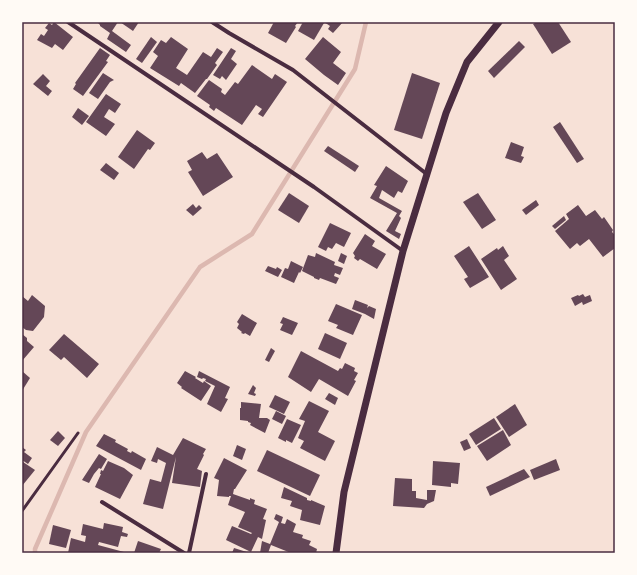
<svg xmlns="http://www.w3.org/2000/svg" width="637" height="575" viewBox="0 0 637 575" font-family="Raleway,sans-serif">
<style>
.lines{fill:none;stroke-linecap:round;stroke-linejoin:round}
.stream{stroke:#dcb8b0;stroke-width:4.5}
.building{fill:#644757}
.service{stroke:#4a2c40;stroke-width:3}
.minor{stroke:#4a2c40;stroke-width:4}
.tertiary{stroke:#4a2c40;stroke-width:7}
.neatline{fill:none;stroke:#4a2c40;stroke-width:1.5}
</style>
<rect width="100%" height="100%" fill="#f7e1d7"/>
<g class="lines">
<path class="stream" d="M 35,553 L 35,549 L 86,432 L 200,267 L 252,234 L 355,69 L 366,22"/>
</g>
<g class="building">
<path d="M 54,22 L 73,37 L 63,50 L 55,44 L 52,48 L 37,40 L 41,34 L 44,36 L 48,30 L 45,28 L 49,23 L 52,25 Z"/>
<path d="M 99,22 L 118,22 L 112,31 L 131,45 L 126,52 L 107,39 L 110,33 L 100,26 L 100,25 L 98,23 Z"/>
<path d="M 120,22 L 139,22 L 133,31 Z"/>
<path d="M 274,22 L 298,22 L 295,26 L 296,27 L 286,43 L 268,33 Z"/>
<path d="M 303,22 L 322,22 L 324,23 L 314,40 L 298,31 Z"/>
<path d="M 324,22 L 343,22 L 333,33 L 328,29 L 330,26 Z"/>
<path d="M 537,22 L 558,22 L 571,42 L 552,54 L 533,24 Z"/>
<path d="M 151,37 L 157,42 L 142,63 L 136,59 Z"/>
<path d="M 171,37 L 188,49 L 176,68 L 187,75 L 203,52 L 211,57 L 217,48 L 223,52 L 215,63 L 217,65 L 207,79 L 206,79 L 195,93 L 181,83 L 179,86 L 150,68 L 158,56 L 153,52 L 161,40 L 166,43 Z"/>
<path d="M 323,37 L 341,52 L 333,63 L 346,73 L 338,85 L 324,75 L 305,59 Z"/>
<path d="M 519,41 L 525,47 L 494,78 L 488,71 Z"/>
<path d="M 100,48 L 110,55 L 106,61 L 108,62 L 83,96 L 73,89 L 76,84 L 75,83 Z"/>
<path d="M 231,48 L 236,51 L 231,59 L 237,64 L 226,80 L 222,76 L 220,79 L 213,75 Z"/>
<path d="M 252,65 L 272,79 L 275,74 L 287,82 L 263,117 L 258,114 L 262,109 L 256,105 L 242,125 L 216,108 L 214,111 L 209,107 L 210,105 L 197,96 L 209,80 L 222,89 L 221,92 L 225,95 L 235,82 L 238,84 Z"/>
<path d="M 103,73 L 114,80 L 110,82 L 98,99 L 89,93 Z"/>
<path d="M 412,73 L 440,83 L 422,139 L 394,130 Z"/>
<path d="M 43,74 L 50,81 L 46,86 L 52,91 L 48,96 L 33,84 Z"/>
<path d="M 106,94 L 121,104 L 115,113 L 109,109 L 104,117 L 115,124 L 106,136 L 86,122 Z"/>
<path d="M 78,108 L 89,116 L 82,125 L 72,117 Z"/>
<path d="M 560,122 L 584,159 L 577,163 L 553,127 Z"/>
<path d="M 137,130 L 155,143 L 150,150 L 148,149 L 134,169 L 118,157 Z"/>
<path d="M 511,142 L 524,147 L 521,156 L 524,157 L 521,163 L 505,158 Z"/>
<path d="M 328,146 L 359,166 L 355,172 L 324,151 Z"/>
<path d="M 202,152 L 207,159 L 217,153 L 233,177 L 203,196 L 188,172 L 192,170 L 187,161 Z"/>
<path d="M 106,163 L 119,173 L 114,180 L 100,170 Z"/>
<path d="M 386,166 L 408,181 L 402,193 L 398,191 L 394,198 L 382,190 L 379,198 L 402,211 L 399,216 L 401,218 L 395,231 L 401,234 L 399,239 L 386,231 L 397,213 L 370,198 L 377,186 L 374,185 Z"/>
<path d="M 289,193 L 309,206 L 299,223 L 278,210 Z"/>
<path d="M 478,193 L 496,220 L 482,229 L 463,202 Z"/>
<path d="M 536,200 L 539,205 L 526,215 L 522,210 Z"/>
<path d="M 193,204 L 196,208 L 199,205 L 202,208 L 193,216 L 186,210 Z"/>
<path d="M 578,205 L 586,216 L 595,210 L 602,219 L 604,217 L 613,230 L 612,232 L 615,235 L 615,248 L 603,257 L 589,239 L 580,246 L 577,243 L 570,249 L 555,231 L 569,219 L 566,214 Z"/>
<path d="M 564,216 L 566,220 L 555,229 L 552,226 Z"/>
<path d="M 330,223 L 351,233 L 344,247 L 336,243 L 332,249 L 328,247 L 326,251 L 318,247 Z"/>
<path d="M 365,234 L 375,241 L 372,246 L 386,254 L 377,269 L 360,259 L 358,261 L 354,258 L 355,256 L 353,253 Z"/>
<path d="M 469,246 L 489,277 L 470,288 L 464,279 L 468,277 L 454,256 Z"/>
<path d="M 503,246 L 509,256 L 504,260 L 517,279 L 501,290 L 481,259 L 497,248 L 498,250 Z"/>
<path d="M 316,253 L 335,262 L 334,265 L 343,268 L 340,275 L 335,273 L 334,276 L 339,278 L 336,284 L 320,278 L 319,280 L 314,278 L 314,277 L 302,271 L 308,255 L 315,257 Z"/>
<path d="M 341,253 L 347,256 L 344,264 L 338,261 Z"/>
<path d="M 291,261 L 303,267 L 300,273 L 299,272 L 294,283 L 281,277 L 285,268 L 288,269 Z"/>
<path d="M 268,266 L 276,269 L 277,267 L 282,270 L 278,277 L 265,271 Z"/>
<path d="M 583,294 L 585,297 L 590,295 L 592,301 L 583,305 L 582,302 L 575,306 L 571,298 L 578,295 L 579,296 Z"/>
<path d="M 32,295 L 45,306 L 44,317 L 33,331 L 26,330 L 22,327 L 22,296 L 28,301 Z"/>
<path d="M 355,300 L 368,305 L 367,308 L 369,306 L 376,309 L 374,319 L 365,314 L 366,312 L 365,314 L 352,309 Z"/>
<path d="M 336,304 L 362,315 L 353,335 L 336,328 L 338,325 L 328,321 Z"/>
<path d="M 242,314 L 257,323 L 250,336 L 245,333 L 244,334 L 241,333 L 242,332 L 237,328 L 239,324 L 237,322 Z"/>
<path d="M 283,317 L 298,323 L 292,335 L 280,330 L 283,324 L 280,323 Z"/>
<path d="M 325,333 L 347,343 L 340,359 L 318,349 Z"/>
<path d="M 22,334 L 27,338 L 27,341 L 34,347 L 22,361 Z"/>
<path d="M 64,334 L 99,364 L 87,378 L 64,357 L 61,360 L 49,350 Z"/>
<path d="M 271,348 L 275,351 L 269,362 L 265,360 Z"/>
<path d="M 301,351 L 338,371 L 340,368 L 342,369 L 345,363 L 355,368 L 354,371 L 358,373 L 354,380 L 356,381 L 348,396 L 319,379 L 311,392 L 288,377 Z"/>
<path d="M 22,371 L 30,378 L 22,391 Z"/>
<path d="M 185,371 L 196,377 L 195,378 L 203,383 L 204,381 L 211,386 L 201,401 L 181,388 L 182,387 L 177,383 Z"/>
<path d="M 199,371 L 230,387 L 225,398 L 228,399 L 221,412 L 207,404 L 215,386 L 205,381 L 206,379 L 203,378 L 202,379 L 197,377 Z"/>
<path d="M 253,385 L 256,388 L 254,393 L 256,394 L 255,396 L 248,394 Z"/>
<path d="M 329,393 L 338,398 L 335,405 L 325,399 Z"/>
<path d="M 275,395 L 290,402 L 284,414 L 269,407 Z"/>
<path d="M 309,401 L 329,411 L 318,432 L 335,441 L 325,461 L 300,448 L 304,441 L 298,438 L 305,421 L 299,419 Z"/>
<path d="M 241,402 L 261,404 L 259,418 L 267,418 L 270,420 L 265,433 L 250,425 L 251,423 L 248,422 L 248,421 L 240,420 L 240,408 L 241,408 Z"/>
<path d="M 515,404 L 527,425 L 509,437 L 496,417 Z"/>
<path d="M 276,411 L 286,416 L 282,424 L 272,419 Z"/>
<path d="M 494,418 L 501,429 L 476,445 L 469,434 Z"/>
<path d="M 287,419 L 301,425 L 292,443 L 286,440 L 286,442 L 278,438 Z"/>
<path d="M 503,430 L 511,445 L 487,461 L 477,446 Z"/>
<path d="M 58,431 L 65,438 L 58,446 L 50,440 Z"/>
<path d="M 104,434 L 116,440 L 115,442 L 128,449 L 127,451 L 131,453 L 132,451 L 146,459 L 141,470 L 96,446 Z"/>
<path d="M 183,438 L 206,449 L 203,454 L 204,455 L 197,469 L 202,471 L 200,487 L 172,483 L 176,457 L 163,509 L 143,504 L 150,479 L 161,482 L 166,463 L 158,459 L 157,463 L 151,461 L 157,447 L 173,455 Z"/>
<path d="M 467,439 L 471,448 L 464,451 L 460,442 Z"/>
<path d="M 237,445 L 246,449 L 242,460 L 233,456 Z"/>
<path d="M 22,447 L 26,450 L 24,452 L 32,458 L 28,464 L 22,460 Z"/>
<path d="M 267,450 L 320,475 L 310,496 L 257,471 Z"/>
<path d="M 99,454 L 107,459 L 101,469 L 99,468 L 94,474 L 89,483 L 82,480 Z"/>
<path d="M 224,458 L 247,470 L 235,489 L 234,489 L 233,494 L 250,500 L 250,498 L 252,499 L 255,500 L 254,504 L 267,509 L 263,519 L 266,520 L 262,539 L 258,537 L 251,552 L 226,540 L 232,526 L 251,534 L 252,533 L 238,527 L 245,512 L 228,505 L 231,496 L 229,496 L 229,497 L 217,496 L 219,480 L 214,478 Z"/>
<path d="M 556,459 L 560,470 L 534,480 L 530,470 Z"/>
<path d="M 108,461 L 124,468 L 133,475 L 120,499 L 95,487 L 101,474 L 100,474 L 101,470 L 103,471 Z"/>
<path d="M 433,461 L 460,463 L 458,484 L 451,483 L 451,487 L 432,485 Z"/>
<path d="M 23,462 L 35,470 L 22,486 L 22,463 Z"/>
<path d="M 524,469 L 530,477 L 490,496 L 486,487 Z"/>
<path d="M 395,478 L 412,479 L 412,491 L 416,491 L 416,498 L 427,500 L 427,490 L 436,490 L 434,501 L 427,504 L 424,508 L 393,506 Z"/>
<path d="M 284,487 L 307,498 L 307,500 L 311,501 L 311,500 L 325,506 L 320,525 L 300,520 L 302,510 L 290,506 L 292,501 L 281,498 Z"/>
<path d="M 276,514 L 283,517 L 281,523 L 285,524 L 287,519 L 296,524 L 293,532 L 303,535 L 302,538 L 311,541 L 309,545 L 317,549 L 316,553 L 299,552 L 291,553 L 271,545 L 268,553 L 260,553 L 262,541 L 270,544 L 279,522 L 274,519 Z"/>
<path d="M 104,523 L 123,527 L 122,532 L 128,534 L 127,537 L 121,536 L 118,547 L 99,542 L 98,545 L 124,552 L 124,553 L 68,553 L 71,538 L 85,542 L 86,536 L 81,535 L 83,524 L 103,529 Z"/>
<path d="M 53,525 L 71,530 L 66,548 L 49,544 Z"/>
<path d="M 138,541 L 161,549 L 159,553 L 134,553 Z"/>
<path d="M 234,548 L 250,553 L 232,553 Z"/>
</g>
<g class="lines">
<path class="service" d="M 22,511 L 78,433"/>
<g class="minor">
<path d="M 68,22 L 314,187 L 403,251"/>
<path d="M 212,22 L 229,33 L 293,70 L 428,175"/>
<path d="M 102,502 L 184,553"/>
<path d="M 189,553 L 206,474"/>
</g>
<path class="tertiary" d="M 336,553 L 344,492 L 403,251 L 446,113 L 467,62 L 499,22"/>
</g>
<rect width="637" height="575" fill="none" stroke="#fffaf5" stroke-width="46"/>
<rect x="23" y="23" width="591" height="529" class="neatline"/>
</svg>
